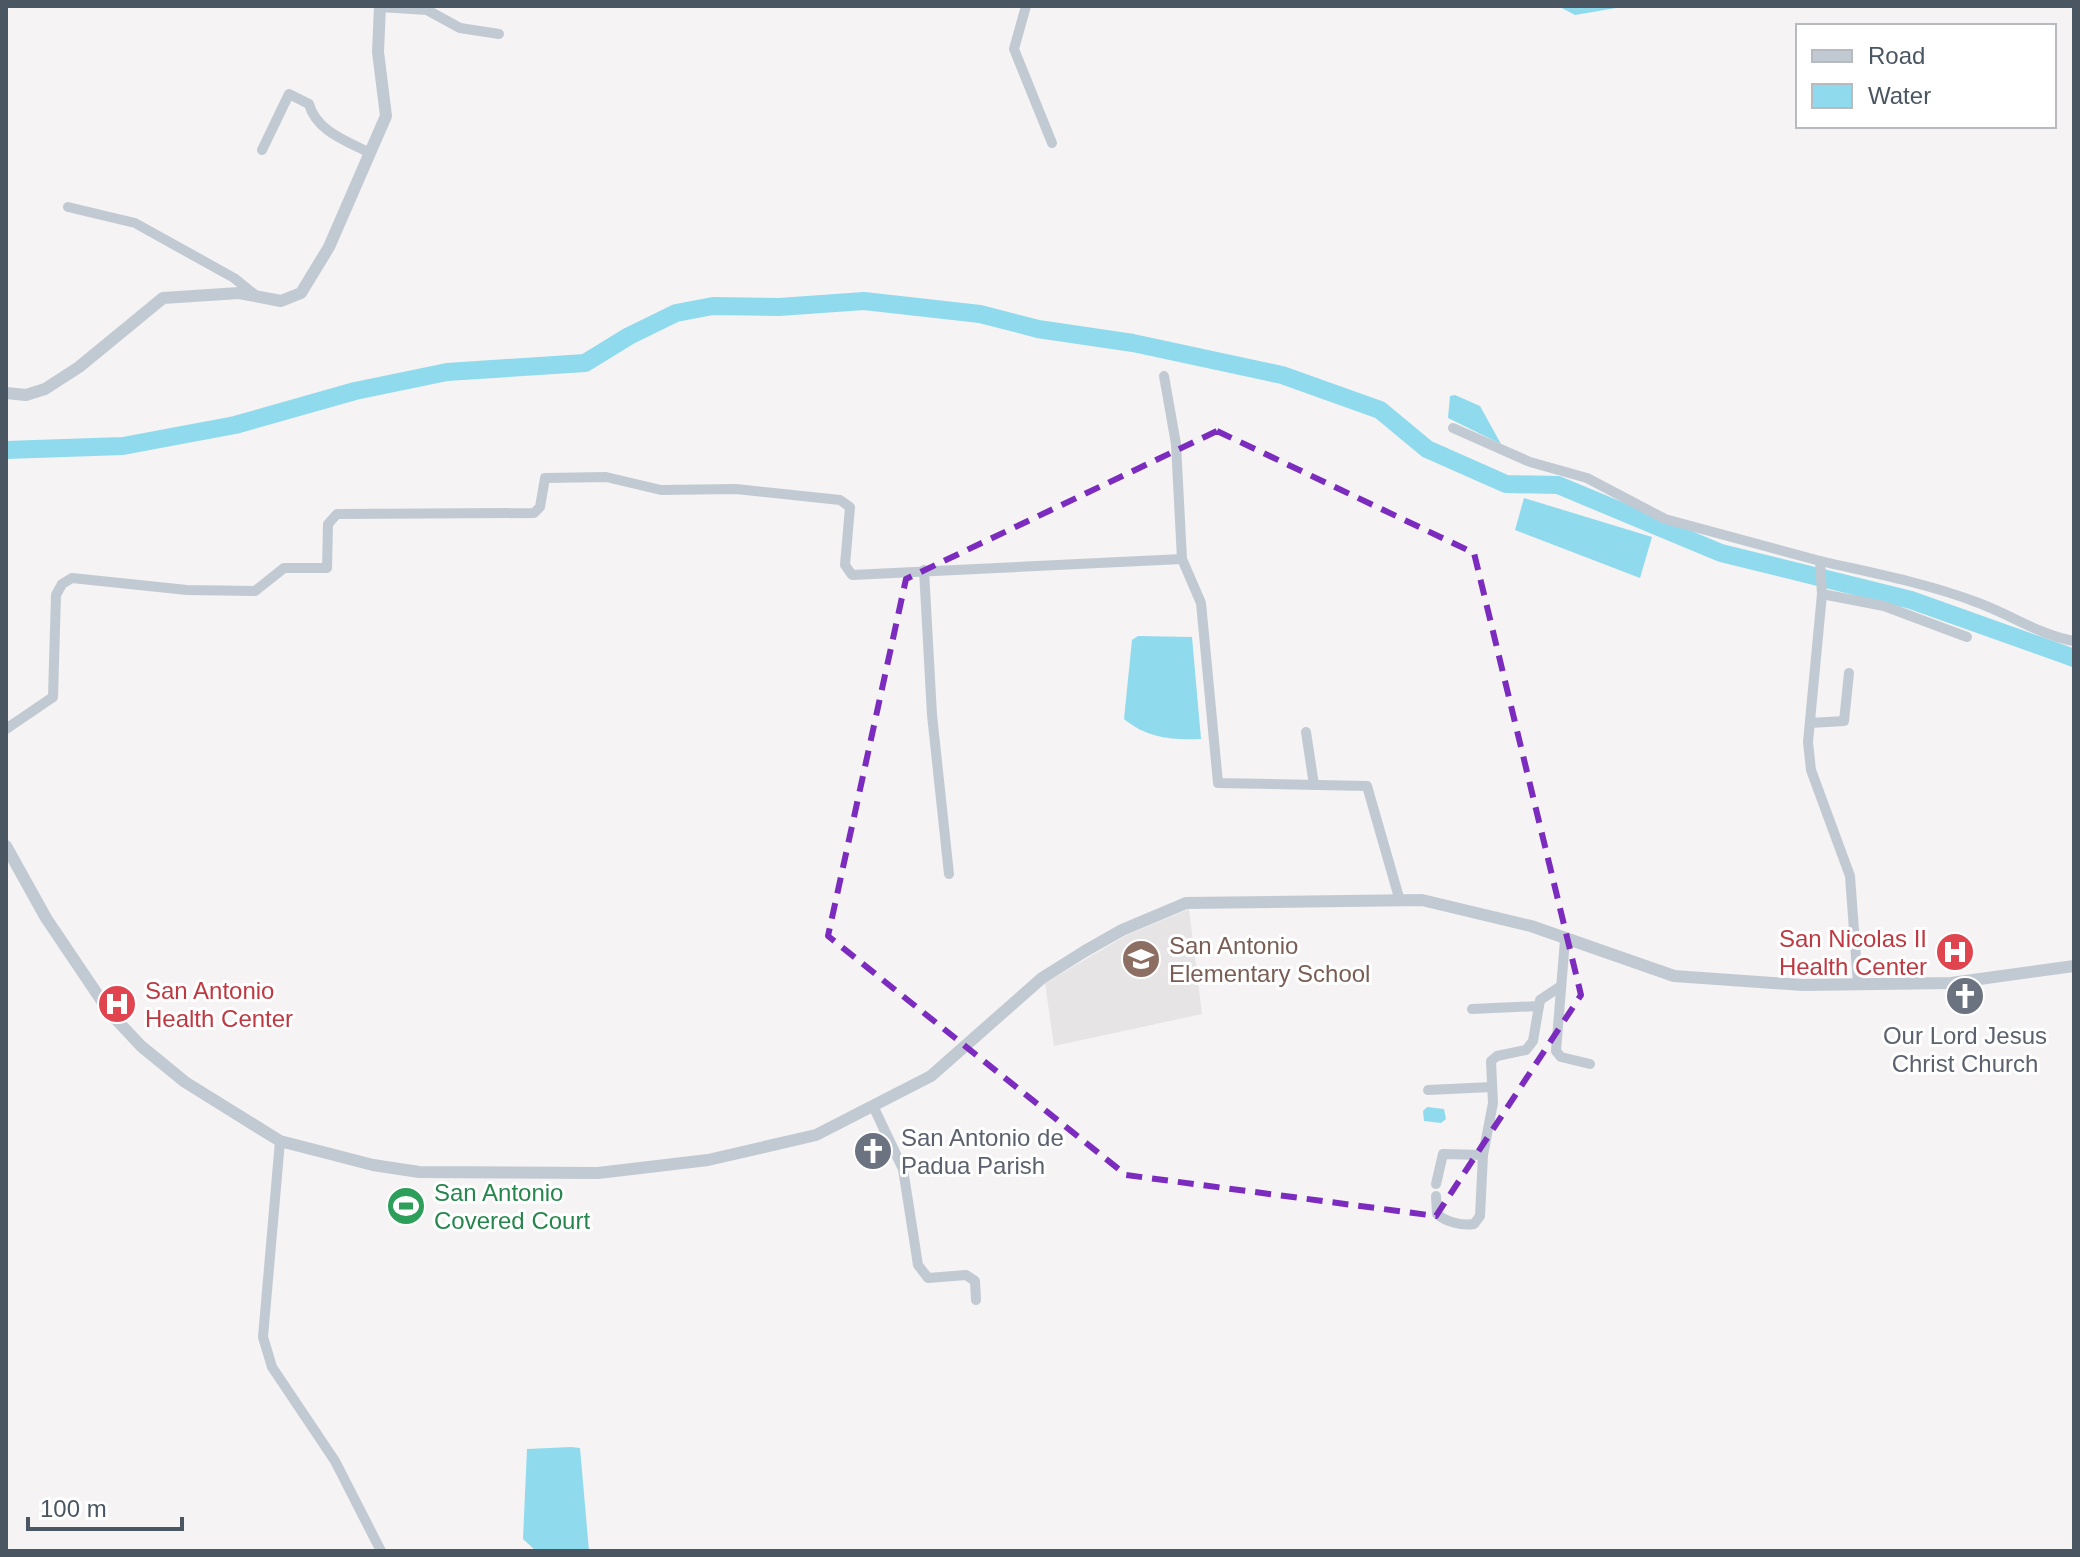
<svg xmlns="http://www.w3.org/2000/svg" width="2080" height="1557" viewBox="0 0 2080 1557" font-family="Helvetica,sans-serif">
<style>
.education{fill:#e6e4e5}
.water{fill:#90daee}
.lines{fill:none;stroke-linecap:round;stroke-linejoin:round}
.river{stroke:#90daee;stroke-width:18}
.minor{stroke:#c1cad2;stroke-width:10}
.tertiary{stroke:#c1cad2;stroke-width:12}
.marked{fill:none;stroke:#7b2cbf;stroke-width:6;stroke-dasharray:16 10;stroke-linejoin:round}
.labels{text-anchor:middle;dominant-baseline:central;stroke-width:6;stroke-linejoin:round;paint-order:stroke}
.health-label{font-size:24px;fill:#be3a42;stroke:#fff;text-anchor:end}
.education-label{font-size:24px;fill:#785e54;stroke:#fff;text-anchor:start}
.worship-label{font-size:24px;fill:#5b616d;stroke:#fff}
.leisure-label{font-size:24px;fill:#27864d;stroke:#fff;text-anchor:start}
</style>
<rect width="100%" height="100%" fill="#f5f3f3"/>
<path class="education" d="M 1189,909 L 1202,1014 L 1054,1046 L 1045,983 L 1127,935 Z"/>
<g class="water">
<path d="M 1558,6 L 1628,6 L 1575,15 Z"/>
<path d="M 1455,395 L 1480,406 L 1501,444 L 1448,418 L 1450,396 Z"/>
<path d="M 1524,498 L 1652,537 L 1640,578 L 1515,530 Z"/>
<path d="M 1138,636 L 1192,637 L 1201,739 C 1171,740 1147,738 1124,719 L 1132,640 Z"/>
<path d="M 1427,1107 L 1444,1109 L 1446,1119 L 1441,1123 L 1424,1121 L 1423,1111 Z"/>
<path d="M 571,1447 L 580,1448 L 589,1551 L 536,1551 L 523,1539 L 527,1449 Z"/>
</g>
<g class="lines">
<path class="river" d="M 6,450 L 123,446 L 235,425 L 355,391 L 447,372 L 585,363 L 629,336 L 676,313 L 713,306 L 779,307 L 864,301 L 980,314 L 1038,329 L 1133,343 L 1282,375 L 1380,410 L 1427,449 L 1506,484 L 1558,485 L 1721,553 L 1911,600 L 2074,658"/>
<g class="minor">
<path d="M 1026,6 L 1014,49 L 1052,143"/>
<path d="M 380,7 L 427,10 L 460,28 L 499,34"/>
<path d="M 262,150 L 289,94 L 309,104 C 316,131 347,141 370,153"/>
<path d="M 68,207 L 135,223 L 234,278 L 254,294"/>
<path d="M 1164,376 L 1176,444 L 1182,559"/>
<path d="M 1453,428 L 1530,462 L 1587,478 L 1665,519 L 1820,561 L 1822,594"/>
<path d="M 1820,561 C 1872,573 1926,583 1976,602 C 2010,614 2039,635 2074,641"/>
<path d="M 924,570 L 932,715 L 949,874"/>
<path d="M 1810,723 L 1844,721 L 1849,673"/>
<path d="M 6,729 L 53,697 L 56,595 L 62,584 L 72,578 L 187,590 L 255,591 L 284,568 L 327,568 L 328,524 L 337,514 L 534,513 L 540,507 L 545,478 L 606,477 L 661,490 L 736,489 L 840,500 L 850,507 L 845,565 L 852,575 L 1182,559 L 1201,603 L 1218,783 L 1367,786 L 1400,901"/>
<path d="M 1306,732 L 1314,785"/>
<path d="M 1565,940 L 1556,1051 L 1561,1057 L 1590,1064"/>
<path d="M 1858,984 L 1850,876 L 1811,770 L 1808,742 L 1822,594 L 1884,606 L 1967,637"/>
<path d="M 1472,1009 L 1539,1006"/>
<path d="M 1428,1090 L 1492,1087"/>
<path d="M 874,1108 L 903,1169 L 918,1265 L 928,1278 L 966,1275 L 975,1281 L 976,1300"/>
<path d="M 280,1141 L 263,1337 L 272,1367 L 335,1461 L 381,1551"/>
<path d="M 1483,1155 L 1493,1103 L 1491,1061 L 1497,1056 L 1526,1050 L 1533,1041 L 1540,1000 L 1561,986"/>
<path d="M 1436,1196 L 1437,1214 C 1446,1222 1462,1226 1474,1224 L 1480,1216 L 1483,1155 L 1443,1154 L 1436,1184"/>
</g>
<g class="tertiary">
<path d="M 6,393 L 26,395 L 45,389 L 79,367 L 163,298 L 239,293 L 281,301 L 301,293 L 329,247 L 386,116 L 378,52 L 380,6"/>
<path d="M 6,846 L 46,918 L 110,1013 L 141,1046 L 185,1082 L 280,1141 L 373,1165 L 419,1172 L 598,1173 L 708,1160 L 816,1135 L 931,1076 L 1042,978 L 1085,951 L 1122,930 L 1186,903 L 1422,900 L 1531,926 L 1674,976 L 1803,985 L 1951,983 L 2074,966"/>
</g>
</g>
<path class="marked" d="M 1217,431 L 1474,553 L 1581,995 L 1436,1216 L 1126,1175 L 828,936 L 906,579 Z"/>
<defs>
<g id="hospital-disc" transform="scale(2)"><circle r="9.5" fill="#e0444e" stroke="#fff"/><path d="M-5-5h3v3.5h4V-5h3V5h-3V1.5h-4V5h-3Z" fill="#fff"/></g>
<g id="school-disc" transform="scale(2)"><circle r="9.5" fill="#8d6e63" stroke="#fff"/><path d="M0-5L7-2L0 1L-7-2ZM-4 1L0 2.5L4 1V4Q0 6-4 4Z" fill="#fff"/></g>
<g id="church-disc" transform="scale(2)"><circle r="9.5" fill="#6b7280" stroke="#fff"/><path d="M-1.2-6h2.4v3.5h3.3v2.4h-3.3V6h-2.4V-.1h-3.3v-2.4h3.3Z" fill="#fff"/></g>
<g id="stadium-disc" transform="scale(2)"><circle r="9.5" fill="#2e9e5b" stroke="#fff"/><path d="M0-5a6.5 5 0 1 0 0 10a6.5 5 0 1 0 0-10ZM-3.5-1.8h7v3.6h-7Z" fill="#fff"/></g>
</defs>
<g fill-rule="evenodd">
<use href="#hospital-disc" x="1955" y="952"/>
<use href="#school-disc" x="1141" y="959"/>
<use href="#church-disc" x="1965" y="996"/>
<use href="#hospital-disc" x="117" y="1004"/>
<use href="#church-disc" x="873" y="1151"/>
<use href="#stadium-disc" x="406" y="1206"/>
</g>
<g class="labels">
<g class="health-label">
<text x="1927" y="938">San Nicolas II<tspan x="1927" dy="28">Health Center</tspan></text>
<text x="145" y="990" text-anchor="start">San Antonio<tspan x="145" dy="28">Health Center</tspan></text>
</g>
<g class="education-label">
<text x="1169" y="945">San Antonio<tspan x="1169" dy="28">Elementary School</tspan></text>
</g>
<g class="worship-label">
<text x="1965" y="1035">Our Lord Jesus<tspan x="1965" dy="28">Christ Church</tspan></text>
<text x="901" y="1137" text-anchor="start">San Antonio de<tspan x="901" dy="28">Padua Parish</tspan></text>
</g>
<g class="leisure-label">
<text x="434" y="1192">San Antonio<tspan x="434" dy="28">Covered Court</tspan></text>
</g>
</g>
<rect width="2080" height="1557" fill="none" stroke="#4a5661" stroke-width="16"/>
<rect x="1796" y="24" width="260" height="104" fill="#ffffff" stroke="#b7bbc0" stroke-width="2"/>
<rect x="1812" y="50" width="40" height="12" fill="#c1cad2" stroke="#b7bbc0" stroke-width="2"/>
<text x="1868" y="64" font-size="24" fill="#4a5661">Road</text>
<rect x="1812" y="84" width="40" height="24" fill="#90daee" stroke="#b7bbc0" stroke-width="2"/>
<text x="1868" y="104" font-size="24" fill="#4a5661">Water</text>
<path d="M28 1517v12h154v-12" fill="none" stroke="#4a5661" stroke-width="4"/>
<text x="40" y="1517" font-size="24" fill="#4a5661" stroke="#ffffff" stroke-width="6" paint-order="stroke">100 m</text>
</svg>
